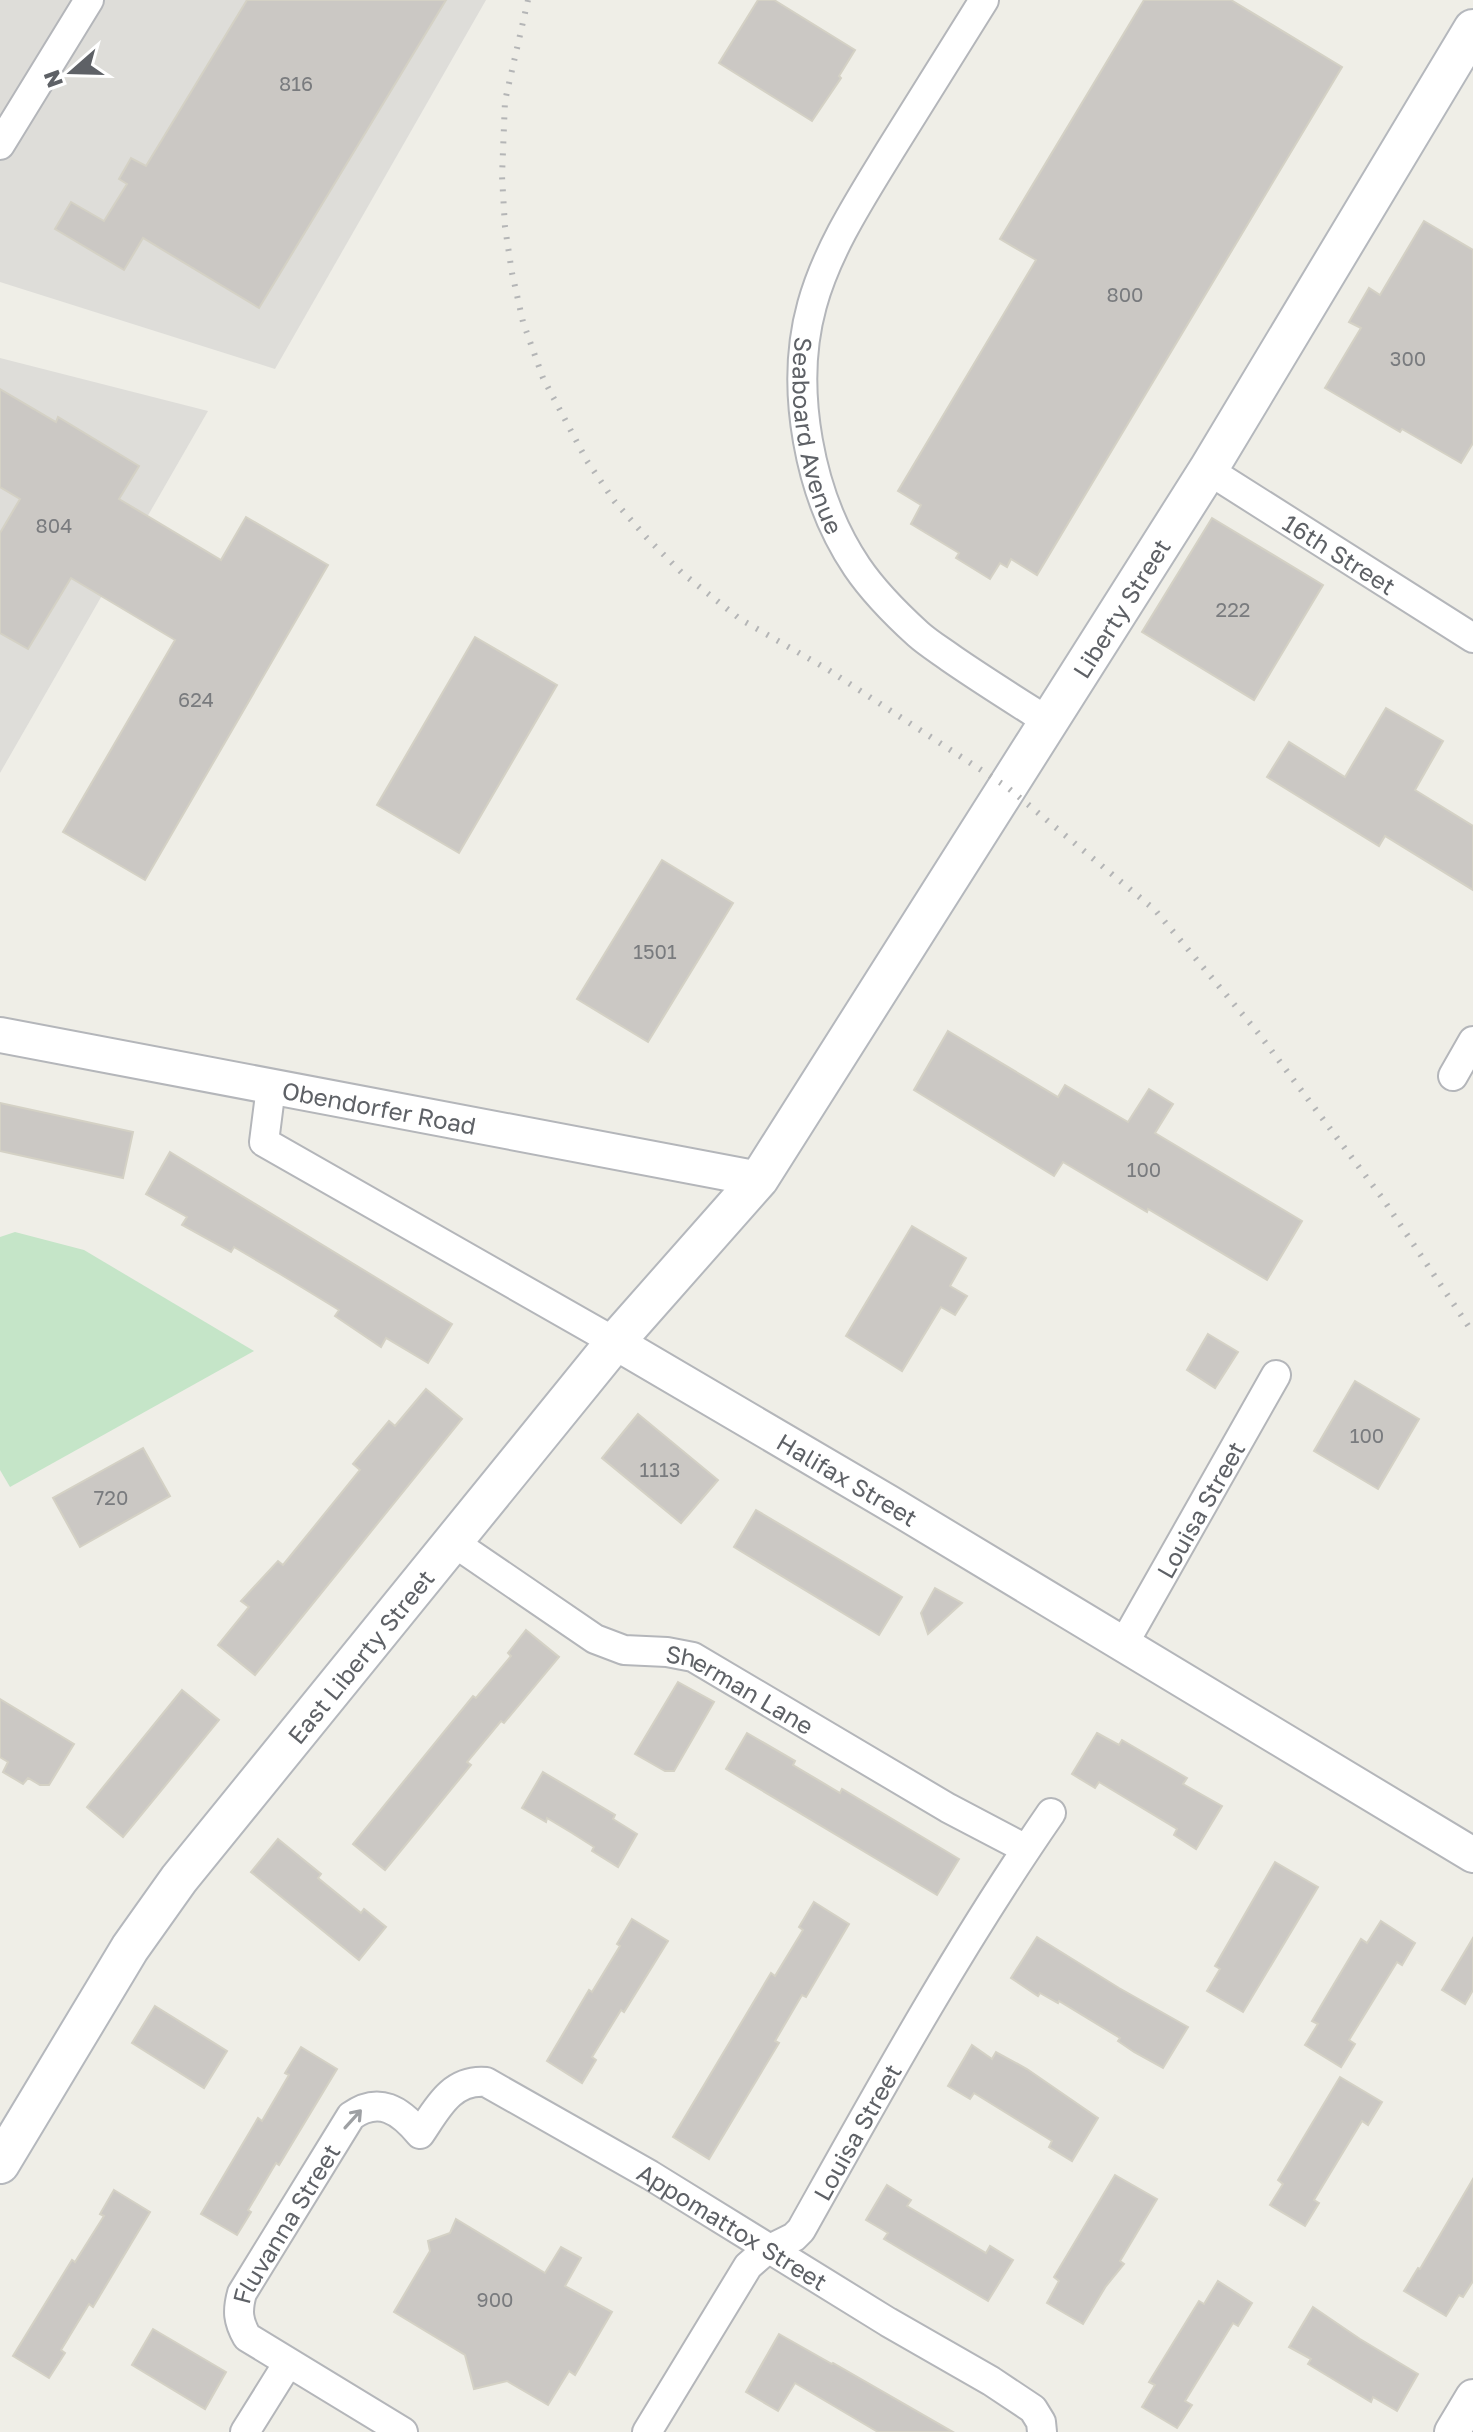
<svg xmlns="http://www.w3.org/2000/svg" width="1473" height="2432" viewBox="0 0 1473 2432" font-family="'Golos Text',sans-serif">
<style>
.industrial{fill:#deddd9}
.green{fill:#c5e5c8}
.building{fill:#cbc8c4;stroke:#d4d1c5;stroke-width:2}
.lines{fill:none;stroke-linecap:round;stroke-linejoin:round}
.minor-casing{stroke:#b4b6ba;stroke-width:32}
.tertiary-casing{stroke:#b4b6ba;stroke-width:38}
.secondary-casing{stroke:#b5b8bd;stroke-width:42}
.minor{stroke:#fff;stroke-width:28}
.tertiary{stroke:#fff;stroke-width:34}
.secondary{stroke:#fff;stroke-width:38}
.rail{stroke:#b4b5b6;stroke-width:6;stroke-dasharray:2 10;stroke-linecap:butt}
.oneway{stroke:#9ea0a3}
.labels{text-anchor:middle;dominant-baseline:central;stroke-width:6;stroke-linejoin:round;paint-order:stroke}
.number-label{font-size:20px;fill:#797b7e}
.street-label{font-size:24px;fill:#5e6166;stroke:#fff}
</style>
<rect width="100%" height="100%" fill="#efeee7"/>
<g class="industrial">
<path d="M 0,0 L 486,0 L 275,369 L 0,282 Z"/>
<path d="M 0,358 L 208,411 L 0,773 Z"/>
</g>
<path class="green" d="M 15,1232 L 84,1250 L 254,1351 L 10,1487 L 0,1470 L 0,1237 Z"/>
<g class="building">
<path d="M 247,0 L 446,0 L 259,308 L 143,238 L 124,270 L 55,229 L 71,202 L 104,221 L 127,184 L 119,179 L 131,158 L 146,166 Z"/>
<path d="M 758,0 L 774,0 L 855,50 L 839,76 L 841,78 L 812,121 L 719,63 Z"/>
<path d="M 1144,0 L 1231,0 L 1342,67 L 1037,575 L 1011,559 L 1007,567 L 1000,563 L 990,579 L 956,558 L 959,553 L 911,524 L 921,505 L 898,491 L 1036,260 L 1000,239 Z"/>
<path d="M 1424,221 L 1473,250 L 1473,443 L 1461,463 L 1402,429 L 1400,432 L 1325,388 L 1361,328 L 1349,322 L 1369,288 L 1380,295 Z"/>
<path d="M 0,389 L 56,422 L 58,417 L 139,466 L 119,499 L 221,560 L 246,517 L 328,565 L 145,880 L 63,832 L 175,640 L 71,578 L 28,649 L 0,633 L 0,533 L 20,499 L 0,487 Z"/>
<path d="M 1212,518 L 1323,585 L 1254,700 L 1142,632 Z"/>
<path d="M 475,637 L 557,685 L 459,853 L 377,805 Z"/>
<path d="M 1386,708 L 1443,741 L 1415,790 L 1473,826 L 1473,890 L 1385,836 L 1379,846 L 1267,777 L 1289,742 L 1345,777 Z"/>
<path d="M 662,860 L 733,903 L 648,1042 L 577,999 Z"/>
<path d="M 948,1031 L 1058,1097 L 1065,1085 L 1128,1122 L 1149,1089 L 1173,1104 L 1155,1133 L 1302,1221 L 1267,1280 L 1148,1209 L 1147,1212 L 1063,1162 L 1054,1176 L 914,1090 Z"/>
<path d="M 0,1103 L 133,1132 L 123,1178 L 0,1151 Z"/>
<path d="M 170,1152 L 452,1324 L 428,1363 L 386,1338 L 381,1347 L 335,1316 L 339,1310 L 280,1274 L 234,1247 L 231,1252 L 182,1225 L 187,1217 L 146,1194 Z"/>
<path d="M 912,1226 L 966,1258 L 950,1286 L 967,1296 L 955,1315 L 941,1307 L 902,1371 L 846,1336 Z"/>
<path d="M 1208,1334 L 1238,1352 L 1215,1388 L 1187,1370 Z"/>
<path d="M 1355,1381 L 1419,1419 L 1378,1489 L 1314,1451 Z"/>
<path d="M 426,1389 L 462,1419 L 255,1675 L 218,1645 L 249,1607 L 241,1601 L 278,1561 L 283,1565 L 360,1470 L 353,1464 L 389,1421 L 395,1426 Z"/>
<path d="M 638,1414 L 718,1480 L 681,1523 L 602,1458 Z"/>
<path d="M 143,1448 L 170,1496 L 80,1547 L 53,1498 Z"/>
<path d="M 756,1510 L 902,1597 L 879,1635 L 734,1547 Z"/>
<path d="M 935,1588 L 962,1603 L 928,1634 L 921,1613 Z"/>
<path d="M 526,1630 L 559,1657 L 504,1723 L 501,1721 L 467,1762 L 471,1765 L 385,1870 L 353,1844 L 473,1696 L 476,1698 L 511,1656 L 508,1653 Z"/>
<path d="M 678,1682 L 714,1702 L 674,1771 L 665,1771 L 635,1754 Z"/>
<path d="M 182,1690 L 219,1720 L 123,1837 L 87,1807 Z"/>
<path d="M 0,1699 L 74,1744 L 49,1785 L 40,1785 L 28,1778 L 23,1784 L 3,1772 L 8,1762 L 0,1757 Z"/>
<path d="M 747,1733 L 795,1761 L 793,1765 L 840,1793 L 842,1789 L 959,1859 L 937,1895 L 726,1769 Z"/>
<path d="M 1097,1733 L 1119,1745 L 1122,1740 L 1187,1778 L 1183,1784 L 1222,1806 L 1196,1849 L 1174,1835 L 1177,1829 L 1099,1782 L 1095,1788 L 1072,1774 Z"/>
<path d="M 543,1772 L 615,1815 L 613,1819 L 637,1834 L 618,1867 L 592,1851 L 594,1847 L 572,1833 L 547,1818 L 546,1822 L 522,1808 Z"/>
<path d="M 278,1839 L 321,1874 L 318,1878 L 361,1913 L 364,1909 L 386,1927 L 359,1960 L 251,1872 Z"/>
<path d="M 1275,1862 L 1318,1887 L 1243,2012 L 1207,1991 L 1220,1969 L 1215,1966 Z"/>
<path d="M 814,1902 L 849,1924 L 806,1997 L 802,1995 L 775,2041 L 779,2043 L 709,2159 L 673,2137 L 771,1973 L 775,1976 L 803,1930 L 799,1927 Z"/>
<path d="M 632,1919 L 668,1941 L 624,2012 L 621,2010 L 592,2057 L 596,2060 L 582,2083 L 547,2061 L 589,1990 L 592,1992 L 620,1946 L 617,1944 Z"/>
<path d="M 1381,1921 L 1415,1943 L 1402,1965 L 1397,1962 L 1349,2040 L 1355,2044 L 1341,2067 L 1305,2045 L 1318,2024 L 1312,2021 L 1328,1994 L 1361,1939 L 1367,1943 Z"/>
<path d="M 1037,1937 L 1119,1988 L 1188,2027 L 1163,2068 L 1134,2052 L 1118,2041 L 1120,2038 L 1059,2001 L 1058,2003 L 1040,1993 L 1038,1996 L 1011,1978 Z"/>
<path d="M 1473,1938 L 1473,1990 L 1465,2004 L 1442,1990 Z"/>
<path d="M 155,2006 L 227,2051 L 204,2088 L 132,2043 Z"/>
<path d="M 972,2045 L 992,2059 L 996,2052 L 1027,2069 L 1098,2118 L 1072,2161 L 1049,2147 L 1052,2141 L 974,2093 L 970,2099 L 948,2086 Z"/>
<path d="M 301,2047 L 337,2069 L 279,2165 L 276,2163 L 248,2210 L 251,2212 L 237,2235 L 201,2214 L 258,2118 L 262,2121 L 289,2075 L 285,2073 Z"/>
<path d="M 1340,2077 L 1382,2102 L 1368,2125 L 1362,2121 L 1314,2200 L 1319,2203 L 1305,2226 L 1270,2205 L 1283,2184 L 1278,2180 Z"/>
<path d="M 1115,2175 L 1157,2199 L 1120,2261 L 1124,2264 L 1106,2286 L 1083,2324 L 1047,2303 L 1059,2281 L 1054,2277 Z"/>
<path d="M 1473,2179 L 1473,2281 L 1463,2297 L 1459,2295 L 1446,2316 L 1404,2291 L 1418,2268 L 1420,2269 Z"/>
<path d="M 887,2185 L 911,2200 L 907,2206 L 986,2253 L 990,2246 L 1013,2260 L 988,2301 L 884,2239 L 888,2233 L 866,2220 Z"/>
<path d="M 114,2190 L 150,2212 L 93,2307 L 89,2304 L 61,2350 L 65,2353 L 49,2378 L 13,2356 L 72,2260 L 75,2262 L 104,2216 L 100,2214 Z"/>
<path d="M 456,2219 L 545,2273 L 561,2247 L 581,2258 L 565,2286 L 612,2312 L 575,2375 L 569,2371 L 548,2405 L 507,2381 L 474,2389 L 465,2355 L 394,2312 L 430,2251 L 428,2241 L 450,2233 Z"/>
<path d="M 1218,2281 L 1252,2303 L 1238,2326 L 1233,2323 L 1185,2401 L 1192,2405 L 1177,2428 L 1142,2407 L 1155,2385 L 1149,2382 L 1199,2301 L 1204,2304 Z"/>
<path d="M 1313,2307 L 1360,2339 L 1418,2374 L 1397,2411 L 1373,2397 L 1371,2402 L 1308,2364 L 1311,2359 L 1289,2347 Z"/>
<path d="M 153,2329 L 226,2372 L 205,2409 L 132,2365 Z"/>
<path d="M 779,2334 L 832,2364 L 833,2363 L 953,2432 L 878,2432 L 795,2383 L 778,2411 L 746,2392 Z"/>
</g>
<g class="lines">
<g class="minor-casing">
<g id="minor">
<path id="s1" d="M 984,0 C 953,50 922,100 891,149 C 861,198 827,250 812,305 C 789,388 809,496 857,567 C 874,592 896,614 918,634 C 928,643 941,651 952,659 C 984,681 1016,701 1049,722"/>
<path d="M 0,145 L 89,0"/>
<path id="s2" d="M 1208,470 L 1473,638"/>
<path d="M 1453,1076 L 1473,1041"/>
<path d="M 271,1087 L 264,1142 L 615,1342"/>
<path id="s3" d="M 453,1542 L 595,1639 L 624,1650 L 667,1652 L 693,1657 L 948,1808 L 1026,1849"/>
<path id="s4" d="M 1123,1645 L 1276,1375"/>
<path d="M 245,2432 L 288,2363"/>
<path id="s5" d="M 403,2432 L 247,2337 C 238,2321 237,2311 242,2293 L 351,2116 C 379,2096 400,2110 420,2134 C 437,2109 451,2079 486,2082 L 650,2175 L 888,2322 L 991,2381 L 1033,2409 L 1041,2422 L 1042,2432"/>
<path id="s6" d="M 647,2432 L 748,2266 L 764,2252 L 794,2237 L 801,2230 C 880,2089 959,1946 1051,1813"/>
</g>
</g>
<g class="tertiary-casing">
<g id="tertiary">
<path id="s7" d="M 0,1035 L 759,1179"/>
<path id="s8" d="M 615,1342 L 889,1503 L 1473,1855"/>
<path d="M 1452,2432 L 1473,2397"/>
</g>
</g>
<g class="secondary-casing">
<g id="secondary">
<path id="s9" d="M 0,2164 L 130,1948 L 179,1879 L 615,1342 L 759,1179 L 1208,470 L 1473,29"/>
</g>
</g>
<use href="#minor" class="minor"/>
<use href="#tertiary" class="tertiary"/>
<use href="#secondary" class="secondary"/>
<path class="rail" d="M 528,0 L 505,101 L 502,176 L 505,227 L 512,273 L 523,322 L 543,378 L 587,461 L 615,502 L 647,538 L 682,573 L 740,619 L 827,669 L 1007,787 L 1155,910 L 1259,1034 L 1383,1199 L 1473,1333"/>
</g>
<defs><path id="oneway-shaft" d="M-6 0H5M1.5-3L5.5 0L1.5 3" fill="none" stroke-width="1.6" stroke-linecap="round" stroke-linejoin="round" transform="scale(2)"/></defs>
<use class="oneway" href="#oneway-shaft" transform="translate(353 2119) rotate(-48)"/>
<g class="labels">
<g class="number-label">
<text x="296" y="83">816</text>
<text x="1125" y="294">800</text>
<text x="1408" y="358">300</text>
<text x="54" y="525">804</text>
<text x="1233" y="609">222</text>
<text x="196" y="699">624</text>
<text x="655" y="951">1501</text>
<text x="1144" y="1169">100</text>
<text x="1367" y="1435">100</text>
<text x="660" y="1469">1113</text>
<text x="111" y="1497">720</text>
<text x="495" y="2299">900</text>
</g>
<g class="street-label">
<text stroke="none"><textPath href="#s1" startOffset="484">Seaboard Avenue</textPath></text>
<text stroke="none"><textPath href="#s2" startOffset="156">16th Street</textPath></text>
<text stroke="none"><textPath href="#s9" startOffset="1922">Liberty Street</textPath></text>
<text stroke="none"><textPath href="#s7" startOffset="386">Obendorfer Road</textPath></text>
<text stroke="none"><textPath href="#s8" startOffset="270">Halifax Street</textPath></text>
<text stroke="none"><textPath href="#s4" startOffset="156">Louisa Street</textPath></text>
<text stroke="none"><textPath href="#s9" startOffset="624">East Liberty Street</textPath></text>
<text stroke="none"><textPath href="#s3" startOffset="328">Sherman Lane</textPath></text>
<text stroke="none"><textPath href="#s6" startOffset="372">Louisa Street</textPath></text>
<text stroke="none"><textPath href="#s5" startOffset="310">Fluvanna Street</textPath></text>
<text stroke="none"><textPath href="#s5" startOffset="892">Appomattox Street</textPath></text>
</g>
</g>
<g transform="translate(72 72) rotate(250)" stroke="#ffffff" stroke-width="6" paint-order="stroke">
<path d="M0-6L14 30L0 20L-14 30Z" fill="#5e6166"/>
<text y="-12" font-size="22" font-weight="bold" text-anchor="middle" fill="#5e6166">N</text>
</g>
</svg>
